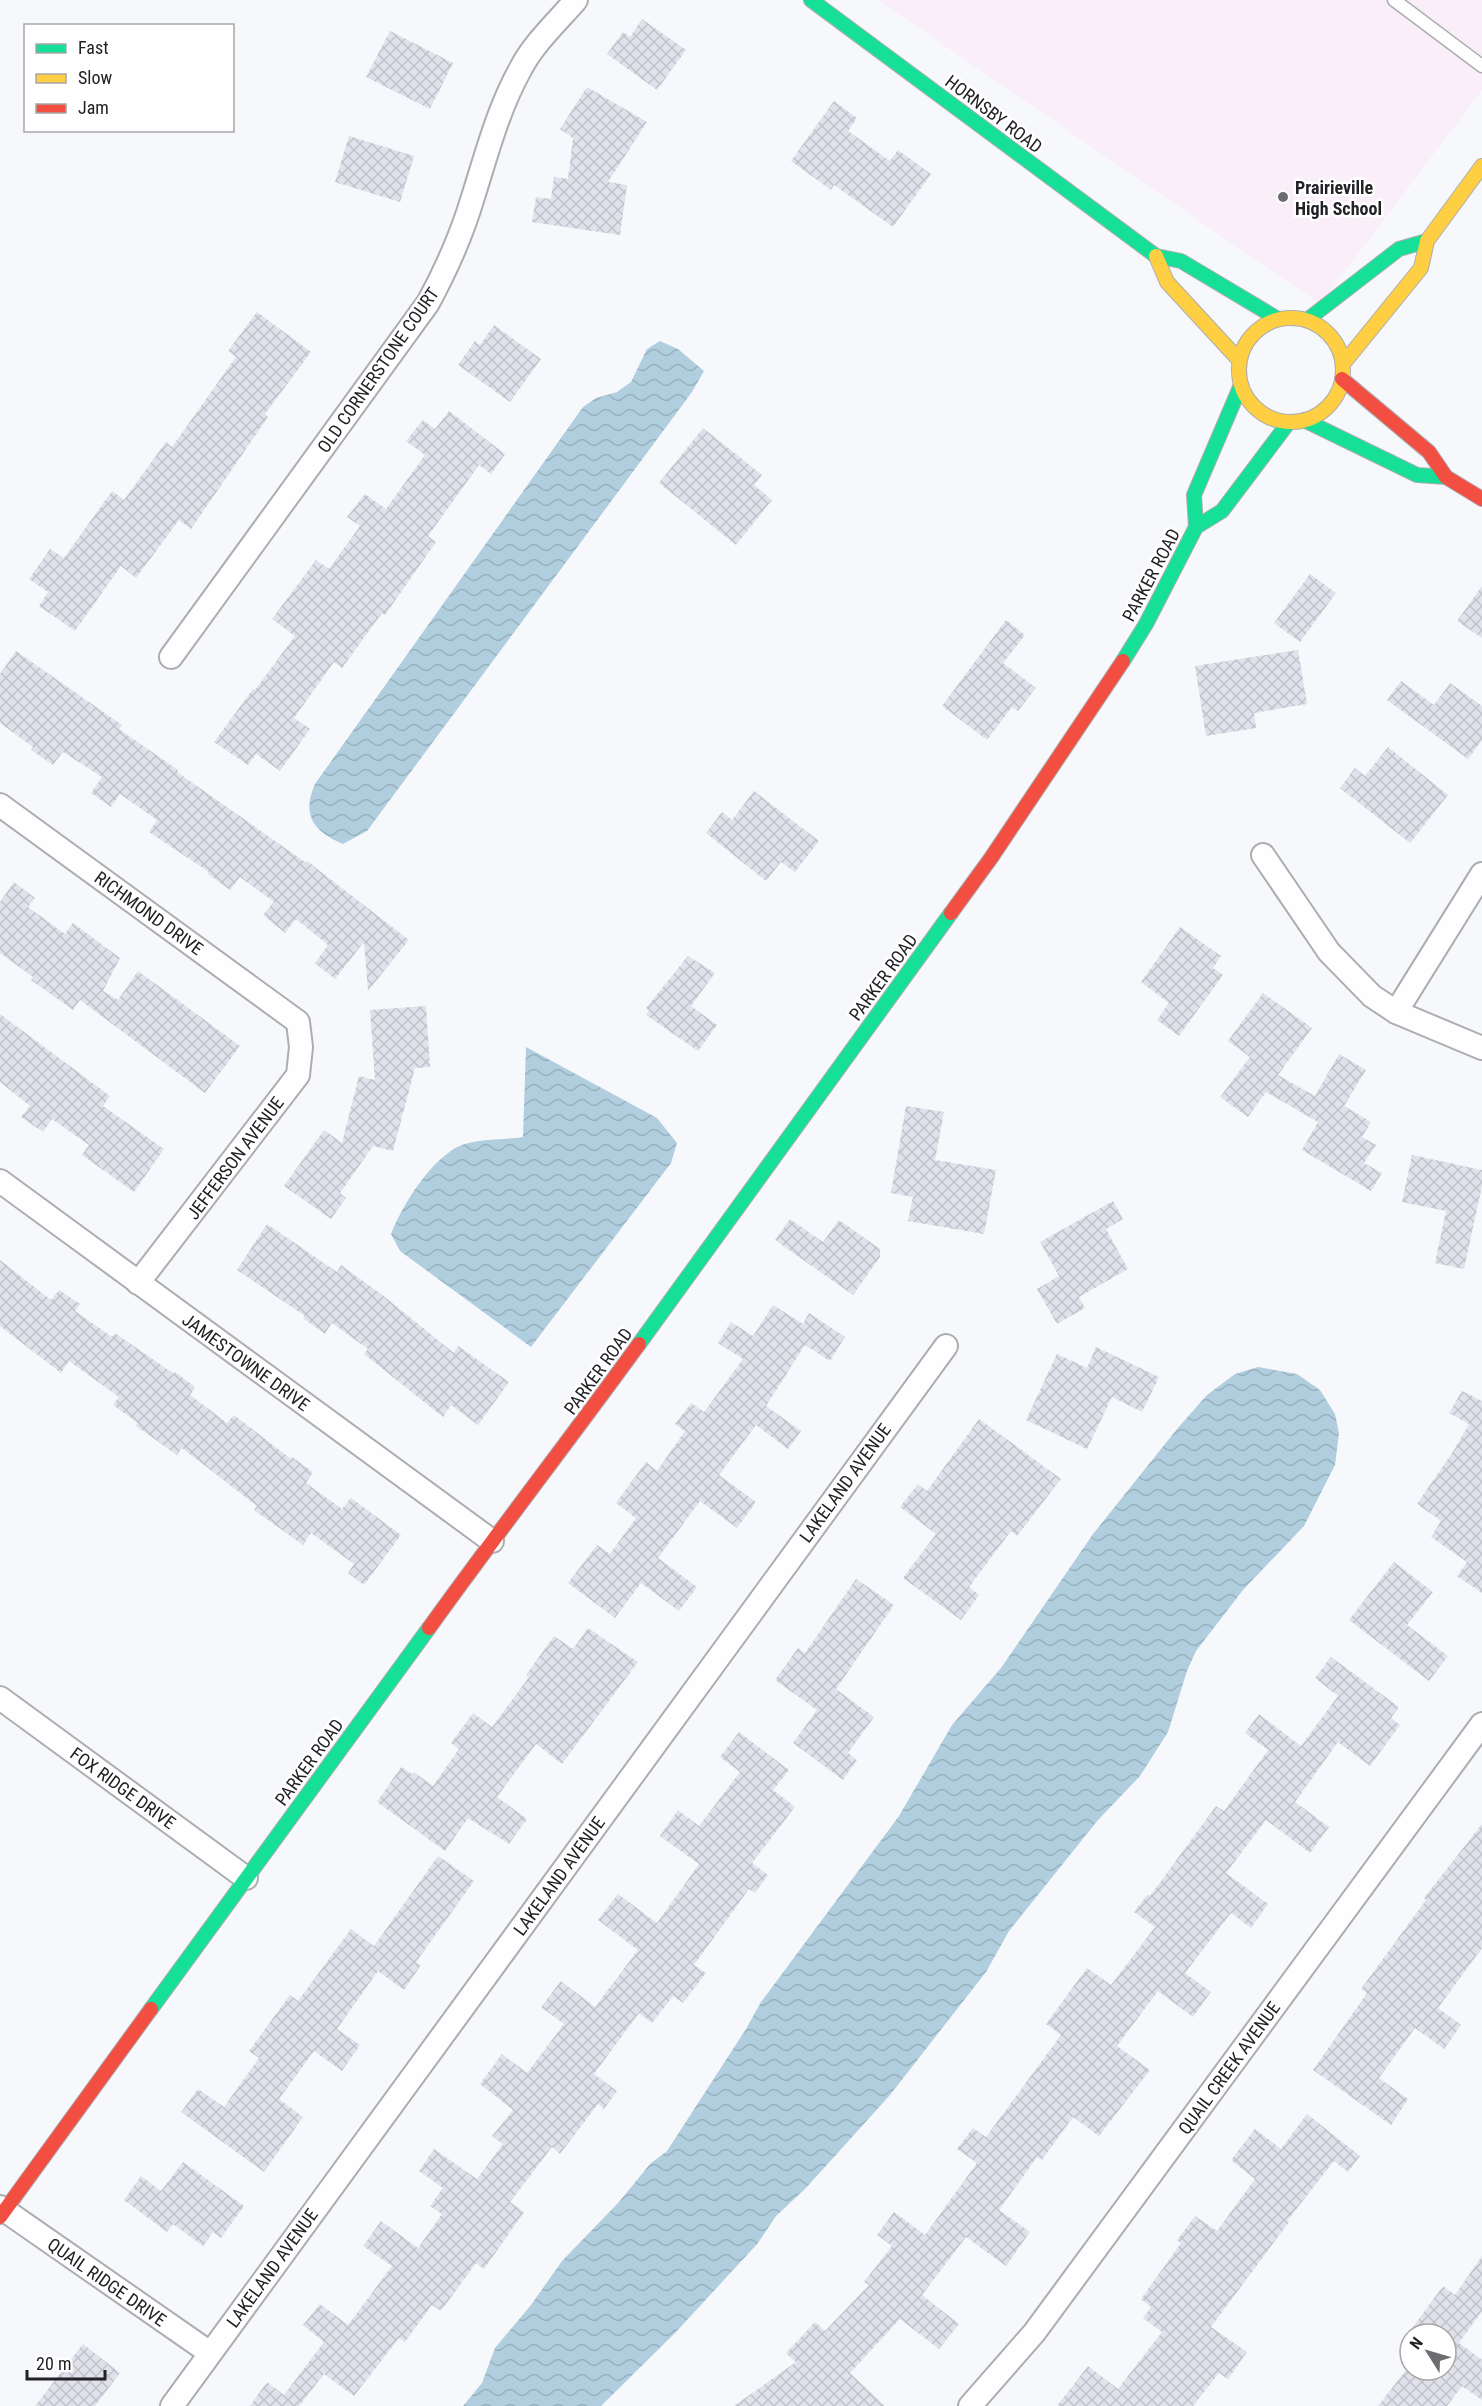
<svg xmlns="http://www.w3.org/2000/svg" width="1482" height="2406" viewBox="0 0 1482 2406" font-family="'Roboto Condensed',sans-serif">
<style>
.education{fill:#faeef8}
.water{fill:url(#water-waves)}
.building{fill:url(#building-cross-hatch)}
.lines{fill:none;stroke-linecap:round;stroke-linejoin:round}
.lane-casing{stroke:#acadb1;stroke-width:15}
.street-casing{stroke:#acadb1;stroke-width:26}
.fast-casing{stroke:#acadb1;stroke-width:16}
.slow-casing{stroke:#acadb1;stroke-width:16}
.jam-casing{stroke:#acadb1;stroke-width:16}
.lane{stroke:#fefeff;stroke-width:12}
.street{stroke:#fefeff;stroke-width:22}
.fast{stroke:#16e098;stroke-width:14}
.slow{stroke:#ffcf43;stroke-width:14}
.jam{stroke:#f24e42;stroke-width:14}
.poi-dot{fill:#6d6d71;stroke:#fff;stroke-width:2}
.labels{text-anchor:middle;dominant-baseline:central;stroke-width:5;stroke-linejoin:round;paint-order:stroke}
.street-label{font-size:18px;fill:#222226;stroke:#fff}
.poi-label{font-size:18px;font-weight:bold;fill:#222226;stroke:#fff;text-anchor:start}
</style>
<defs>
<pattern id="water-waves" width="16" height="10" patternUnits="userSpaceOnUse" patternTransform="scale(1.5)"><rect width="16" height="10" fill="#b0cede"/><path d="M0 5q4-4 8 0t8 0" fill="none" stroke="#97b1be"/></pattern>
<pattern id="building-cross-hatch" width="8" height="8" patternUnits="userSpaceOnUse" patternTransform="scale(1.5)"><rect width="8" height="8" fill="#e0e1ea"/><path d="M0 0l8 8M0 8l8-8" fill="none" stroke="#c0c1c9"/></pattern>
</defs>
<rect width="100%" height="100%" fill="#f7f8fc"/>
<path class="education" d="M 878,0 L 1482,0 L 1482,90 L 1320,304 Z"/>
<g class="water">
<path d="M 660,341 L 678,349 L 704,371 L 692,392 L 367,831 L 343,844 C 314,832 301,815 315,784 L 583,407 L 596,398 L 617,392 L 631,382 L 647,349 Z"/>
<path d="M 526,1047 L 657,1118 L 677,1143 L 671,1163 L 531,1347 L 400,1251 L 391,1234 C 403,1204 431,1158 462,1145 C 480,1138 504,1140 523,1137 Z"/>
<path d="M 1258,1367 L 1297,1374 L 1320,1390 L 1335,1414 L 1339,1433 L 1335,1465 L 1304,1526 L 1243,1590 L 1196,1651 L 1187,1671 L 1168,1732 L 1140,1776 L 1098,1820 L 1009,1931 L 986,1972 L 890,2095 L 805,2189 L 776,2216 L 758,2243 L 676,2332 L 601,2406 L 463,2406 L 482,2383 L 495,2348 L 531,2305 L 562,2261 L 619,2202 L 650,2164 L 667,2151 L 746,2029 L 761,2002 L 899,1816 L 952,1725 L 1001,1668 L 1093,1534 L 1177,1429 L 1207,1395 L 1235,1374 Z"/>
</g>
<g class="building">
<path d="M 642,19 L 686,50 L 657,90 L 607,54 L 623,32 L 630,37 Z"/>
<path d="M 390,31 L 453,63 L 430,109 L 366,77 Z"/>
<path d="M 587,87 L 647,122 L 608,182 L 627,185 L 620,235 L 532,222 L 536,197 L 551,199 L 554,177 L 568,179 L 573,138 L 560,129 Z"/>
<path d="M 834,101 L 857,118 L 848,131 L 890,161 L 898,150 L 931,174 L 893,227 L 834,185 L 831,190 L 791,161 Z"/>
<path d="M 349,136 L 414,156 L 400,202 L 335,182 Z"/>
<path d="M 257,312 L 311,352 L 265,414 L 268,417 L 191,529 L 179,520 L 136,578 L 121,566 L 75,631 L 39,606 L 48,592 L 29,579 L 50,549 L 64,558 L 112,491 L 124,500 L 166,442 L 172,447 L 236,357 L 228,351 Z"/>
<path d="M 494,325 L 541,359 L 510,402 L 458,365 L 475,341 L 480,345 Z"/>
<path d="M 449,411 L 505,454 L 491,474 L 479,465 L 428,536 L 436,542 L 385,615 L 382,613 L 342,668 L 334,662 L 294,718 L 310,729 L 280,771 L 256,754 L 248,765 L 214,742 L 253,689 L 255,690 L 295,636 L 272,619 L 316,560 L 329,569 L 360,526 L 347,517 L 365,494 L 386,509 L 425,455 L 406,441 L 423,420 L 435,429 Z"/>
<path d="M 703,428 L 762,475 L 754,485 L 772,500 L 736,545 L 659,483 Z"/>
<path d="M 1310,574 L 1336,593 L 1300,642 L 1274,623 Z"/>
<path d="M 1482,586 L 1482,638 L 1457,621 Z"/>
<path d="M 1006,620 L 1025,635 L 1003,663 L 1036,688 L 1018,711 L 1012,707 L 987,740 L 942,706 Z"/>
<path d="M 1298,650 L 1307,704 L 1254,713 L 1256,728 L 1206,736 L 1195,666 Z"/>
<path d="M 16,651 L 122,725 L 119,729 L 178,770 L 177,772 L 305,862 L 307,861 L 409,940 L 368,991 L 364,942 L 335,979 L 315,963 L 328,945 L 296,919 L 285,933 L 263,915 L 274,902 L 240,877 L 230,890 L 208,874 L 209,872 L 149,832 L 157,820 L 120,794 L 111,807 L 91,793 L 102,777 L 63,752 L 53,765 L 31,750 L 33,747 L 0,723 L 0,674 Z"/>
<path d="M 1401,681 L 1434,705 L 1450,683 L 1482,706 L 1482,740 L 1468,759 L 1387,700 Z"/>
<path d="M 1388,747 L 1448,795 L 1410,843 L 1340,788 L 1355,768 L 1365,776 Z"/>
<path d="M 754,791 L 819,841 L 795,872 L 781,862 L 766,881 L 706,833 L 722,812 L 732,820 Z"/>
<path d="M 14,882 L 35,898 L 28,907 L 65,934 L 73,923 L 120,958 L 103,991 L 118,1000 L 138,971 L 240,1046 L 205,1093 L 80,1000 L 73,1010 L 31,980 L 33,977 L 0,953 L 0,902 Z"/>
<path d="M 1180,927 L 1221,956 L 1213,968 L 1223,975 L 1179,1036 L 1157,1020 L 1169,1003 L 1141,982 Z"/>
<path d="M 688,956 L 715,973 L 691,1006 L 717,1025 L 698,1051 L 646,1015 L 649,1010 L 646,1008 Z"/>
<path d="M 1263,993 L 1312,1028 L 1278,1075 L 1315,1096 L 1339,1054 L 1366,1070 L 1344,1106 L 1371,1122 L 1362,1137 L 1376,1145 L 1364,1163 L 1382,1173 L 1371,1191 L 1302,1150 L 1318,1122 L 1266,1092 L 1248,1117 L 1220,1097 L 1250,1057 L 1228,1041 Z"/>
<path d="M 426,1006 L 430,1067 L 415,1068 L 393,1151 L 373,1146 L 340,1193 L 346,1198 L 331,1219 L 284,1186 L 324,1130 L 342,1143 L 359,1076 L 375,1080 L 370,1010 Z"/>
<path d="M 0,1014 L 110,1096 L 103,1106 L 164,1149 L 134,1192 L 82,1155 L 89,1145 L 52,1119 L 43,1132 L 21,1117 L 30,1106 L 0,1082 Z"/>
<path d="M 906,1106 L 944,1112 L 935,1160 L 996,1170 L 984,1234 L 908,1221 L 913,1197 L 891,1193 Z"/>
<path d="M 1412,1155 L 1482,1170 L 1482,1186 L 1464,1269 L 1435,1263 L 1446,1211 L 1402,1202 Z"/>
<path d="M 1113,1201 L 1123,1219 L 1106,1229 L 1128,1269 L 1079,1297 L 1085,1308 L 1057,1324 L 1037,1289 L 1059,1276 L 1040,1242 Z"/>
<path d="M 790,1219 L 823,1242 L 839,1220 L 880,1249 L 880,1257 L 853,1295 L 775,1240 Z"/>
<path d="M 267,1224 L 337,1272 L 341,1265 L 381,1294 L 454,1353 L 458,1346 L 509,1382 L 478,1425 L 451,1405 L 443,1417 L 364,1354 L 368,1349 L 332,1323 L 325,1334 L 303,1318 L 305,1316 L 237,1270 Z"/>
<path d="M 0,1260 L 51,1300 L 59,1290 L 80,1304 L 75,1311 L 112,1337 L 115,1333 L 174,1374 L 175,1372 L 195,1387 L 190,1395 L 227,1423 L 234,1415 L 291,1459 L 292,1457 L 313,1472 L 306,1483 L 342,1509 L 351,1498 L 401,1535 L 364,1585 L 348,1573 L 354,1564 L 311,1533 L 303,1545 L 254,1510 L 257,1506 L 182,1448 L 177,1455 L 136,1426 L 138,1423 L 113,1405 L 119,1397 L 69,1361 L 61,1373 L 0,1326 Z"/>
<path d="M 773,1305 L 803,1324 L 809,1313 L 845,1337 L 830,1361 L 805,1345 L 766,1406 L 801,1431 L 788,1449 L 756,1425 L 719,1475 L 756,1502 L 737,1528 L 700,1501 L 658,1558 L 697,1587 L 679,1611 L 641,1583 L 615,1618 L 568,1583 L 597,1545 L 610,1554 L 636,1518 L 616,1503 L 646,1462 L 657,1471 L 685,1431 L 675,1424 L 691,1403 L 704,1412 L 743,1359 L 718,1343 L 731,1322 L 753,1336 Z"/>
<path d="M 1096,1347 L 1159,1377 L 1142,1412 L 1112,1397 L 1087,1449 L 1026,1420 L 1057,1354 L 1087,1368 Z"/>
<path d="M 1462,1391 L 1482,1401 L 1482,1593 L 1457,1576 L 1467,1562 L 1431,1537 L 1441,1521 L 1417,1504 L 1454,1450 L 1469,1424 L 1449,1413 Z"/>
<path d="M 979,1419 L 1061,1479 L 1017,1536 L 1011,1531 L 969,1587 L 979,1595 L 961,1620 L 903,1578 L 936,1534 L 900,1507 L 918,1484 L 927,1491 Z"/>
<path d="M 1394,1562 L 1433,1592 L 1407,1625 L 1448,1656 L 1429,1681 L 1349,1620 Z"/>
<path d="M 856,1579 L 894,1605 L 836,1689 L 874,1717 L 848,1753 L 857,1760 L 843,1780 L 793,1743 L 817,1710 L 775,1680 L 798,1648 L 805,1653 Z"/>
<path d="M 588,1628 L 638,1662 L 562,1764 L 536,1744 L 497,1797 L 527,1819 L 509,1844 L 468,1818 L 445,1851 L 377,1802 L 401,1767 L 412,1774 L 414,1772 L 433,1786 L 459,1749 L 451,1743 L 473,1713 L 492,1727 L 529,1677 L 526,1675 L 554,1636 L 573,1649 Z"/>
<path d="M 1331,1657 L 1399,1707 L 1391,1718 L 1400,1725 L 1370,1766 L 1338,1742 L 1295,1802 L 1329,1827 L 1310,1853 L 1266,1820 L 1226,1873 L 1268,1904 L 1251,1928 L 1231,1913 L 1185,1973 L 1211,1992 L 1193,2017 L 1158,1991 L 1117,2046 L 1150,2070 L 1099,2136 L 1073,2117 L 1042,2160 L 1037,2157 L 999,2210 L 1030,2232 L 1006,2266 L 966,2237 L 922,2295 L 959,2324 L 939,2349 L 900,2319 L 850,2373 L 885,2406 L 734,2406 L 796,2362 L 786,2353 L 815,2322 L 825,2331 L 869,2285 L 864,2282 L 892,2246 L 877,2235 L 894,2212 L 925,2235 L 977,2163 L 957,2149 L 973,2128 L 986,2137 L 1061,2035 L 1046,2024 L 1087,1968 L 1111,1985 L 1155,1927 L 1134,1912 L 1148,1894 L 1150,1896 L 1216,1806 L 1224,1811 L 1268,1750 L 1245,1733 L 1259,1714 L 1301,1746 L 1338,1696 L 1315,1678 Z"/>
<path d="M 739,1732 L 789,1770 L 773,1790 L 795,1807 L 752,1863 L 768,1875 L 755,1893 L 749,1889 L 694,1965 L 706,1973 L 683,2003 L 673,1996 L 652,2023 L 639,2013 L 594,2074 L 617,2091 L 604,2109 L 598,2104 L 560,2154 L 552,2147 L 510,2202 L 524,2212 L 484,2269 L 476,2263 L 441,2311 L 432,2305 L 405,2342 L 399,2338 L 354,2396 L 324,2374 L 299,2406 L 250,2406 L 267,2382 L 284,2395 L 324,2342 L 303,2325 L 320,2304 L 348,2325 L 392,2266 L 363,2246 L 381,2221 L 418,2248 L 442,2214 L 430,2206 L 443,2188 L 419,2171 L 434,2149 L 477,2179 L 503,2144 L 492,2136 L 513,2110 L 480,2084 L 502,2054 L 527,2073 L 564,2024 L 541,2007 L 561,1981 L 595,2007 L 638,1950 L 598,1920 L 618,1894 L 657,1923 L 699,1864 L 660,1836 L 678,1810 L 699,1826 L 740,1772 L 720,1757 Z"/>
<path d="M 1482,1824 L 1482,1948 L 1438,2008 L 1461,2025 L 1444,2049 L 1415,2028 L 1379,2078 L 1408,2099 L 1391,2125 L 1313,2070 L 1367,1993 L 1361,1989 L 1426,1900 L 1424,1898 Z"/>
<path d="M 438,1856 L 474,1881 L 416,1962 L 421,1965 L 404,1990 L 378,1971 L 337,2029 L 360,2045 L 342,2071 L 314,2051 L 279,2099 L 303,2117 L 264,2172 L 181,2112 L 198,2089 L 224,2107 L 259,2058 L 249,2051 L 290,1995 L 298,2001 L 351,1929 L 374,1946 Z"/>
<path d="M 1307,2114 L 1360,2156 L 1348,2172 L 1334,2161 L 1287,2221 L 1289,2222 L 1211,2327 L 1247,2352 L 1228,2379 L 1219,2373 L 1193,2406 L 1057,2406 L 1088,2366 L 1118,2389 L 1162,2332 L 1143,2318 L 1151,2307 L 1141,2299 L 1181,2243 L 1177,2240 L 1195,2216 L 1217,2231 L 1255,2179 L 1231,2160 L 1255,2129 L 1281,2149 Z"/>
<path d="M 183,2162 L 244,2206 L 221,2238 L 213,2232 L 203,2246 L 173,2224 L 167,2232 L 124,2200 L 141,2176 L 161,2191 Z"/>
<path d="M 1482,2256 L 1482,2311 L 1459,2343 L 1482,2360 L 1482,2400 L 1462,2386 L 1447,2406 L 1378,2406 L 1410,2365 L 1410,2370 L 1446,2370 L 1446,2334 L 1410,2334 L 1410,2348 L 1402,2342 L 1443,2286 L 1455,2295 Z"/>
<path d="M 83,2344 L 120,2373 L 95,2406 L 35,2406 Z"/>
</g>
<g class="lines">
<g class="lane-casing">
<path id="lane" d="M 1394,0 L 1482,66"/>
</g>
<g class="street-casing">
<g id="street">
<path d="M 171,657 L 428,303 C 446,270 462,234 473,197 C 487,153 498,109 521,68 C 534,43 557,22 576,0"/>
<path d="M 0,805 L 298,1022 L 301,1047 L 298,1075 L 138,1283"/>
<path d="M 1263,855 L 1329,952 L 1372,996 L 1396,1012 L 1482,1048"/>
<path d="M 1396,1012 L 1482,874"/>
<path d="M 0,1181 L 492,1541"/>
<path d="M 0,1698 L 246,1878"/>
<path d="M 0,2207 L 210,2353"/>
<path d="M 172,2406 L 946,1346"/>
<path d="M 970,2406 L 1034,2333 L 1482,1724"/>
</g>
</g>
<g class="fast-casing">
<g id="fast">
<path d="M 811,0 L 1156,256 L 1181,261 L 1278,319"/>
<path d="M 1307,320 L 1399,249 L 1427,241"/>
<path d="M 1304,420 L 1417,475 L 1446,477"/>
<path d="M 1196,527 L 1194,495 L 1241,385"/>
<path d="M 1123,661 L 1146,624 L 1196,527 L 1222,511 L 1289,422"/>
<path d="M 639,1344 L 951,913"/>
<path d="M 151,2009 L 429,1628"/>
</g>
</g>
<g class="slow-casing">
<g id="slow">
<path d="M 1156,256 L 1167,282 L 1239,360"/>
<circle cx="1291" cy="370" r="52"/>
<path d="M 1343,364 L 1421,268 L 1427,241 L 1482,166"/>
</g>
</g>
<g class="jam-casing">
<g id="jam">
<path d="M 1342,379 L 1429,452 L 1446,477 L 1482,499"/>
<path d="M 951,913 L 991,858 L 1123,661"/>
<path d="M 429,1628 C 498,1532 570,1439 639,1344"/>
<path d="M 0,2217 L 151,2009"/>
</g>
</g>
<use href="#lane" class="lane"/>
<use href="#street" class="street"/>
<use href="#fast" class="fast"/>
<use href="#slow" class="slow"/>
<use href="#jam" class="jam"/>
</g>
<circle class="poi-dot" cx="1283" cy="197" r="6"/>
<g class="labels">
<g class="street-label">
<text transform="translate(994 114) rotate(37)">HORNSBY ROAD</text>
<text transform="translate(378 370) rotate(-55)">OLD CORNERSTONE COURT</text>
<text transform="translate(1151 575) rotate(-62)">PARKER ROAD</text>
<text transform="translate(149 913) rotate(36)">RICHMOND DRIVE</text>
<text transform="translate(883 977) rotate(-54)">PARKER ROAD</text>
<text transform="translate(235 1158) rotate(-53)">JEFFERSON AVENUE</text>
<text transform="translate(246 1362) rotate(36)">JAMESTOWNE DRIVE</text>
<text transform="translate(598 1371) rotate(-54)">PARKER ROAD</text>
<text transform="translate(845 1483) rotate(-54)">LAKELAND AVENUE</text>
<text transform="translate(309 1762) rotate(-54)">PARKER ROAD</text>
<text transform="translate(123 1788) rotate(36)">FOX RIDGE DRIVE</text>
<text transform="translate(559 1876) rotate(-54)">LAKELAND AVENUE</text>
<text transform="translate(1229 2068) rotate(-54)">QUAIL CREEK AVENUE</text>
<text transform="translate(272 2268) rotate(-54)">LAKELAND AVENUE</text>
<text transform="translate(107 2282) rotate(35)">QUAIL RIDGE DRIVE</text>
</g>
<g class="poi-label">
<text x="1295" y="187">Prairieville<tspan x="1295" dy="21">High School</tspan></text>
</g>
</g>
<rect x="24" y="24" width="210" height="108" fill="#ffffff" stroke="#a7a7a8" stroke-width="1.5"/>
<rect x="36" y="44" width="30" height="9" fill="#16e098" stroke="#a7a7a8" stroke-width="1.5"/>
<text x="78" y="54" font-size="18" fill="#222226">Fast</text>
<rect x="36" y="74" width="30" height="9" fill="#ffcf43" stroke="#a7a7a8" stroke-width="1.5"/>
<text x="78" y="84" font-size="18" fill="#222226">Slow</text>
<rect x="36" y="104" width="30" height="9" fill="#f24e42" stroke="#a7a7a8" stroke-width="1.5"/>
<text x="78" y="114" font-size="18" fill="#222226">Jam</text>
<g transform="translate(1428 2352) rotate(307)"><circle r="28" fill="#ffffff" stroke="#a7a7a8" stroke-width="1.5"/>
<path d="M0-4.5L10 22L0 15L-10 22Z" fill="#6d6d71"/>
<text y="-9" font-size="16" font-weight="bold" text-anchor="middle" fill="#222226">N</text>
</g>
<path d="M27 2370v9h78v-9" fill="none" stroke="#222226" stroke-width="3"/>
<text x="36" y="2370" font-size="18" fill="#222226" stroke="#ffffff" stroke-width="4.5" paint-order="stroke">20 m</text>
</svg>
